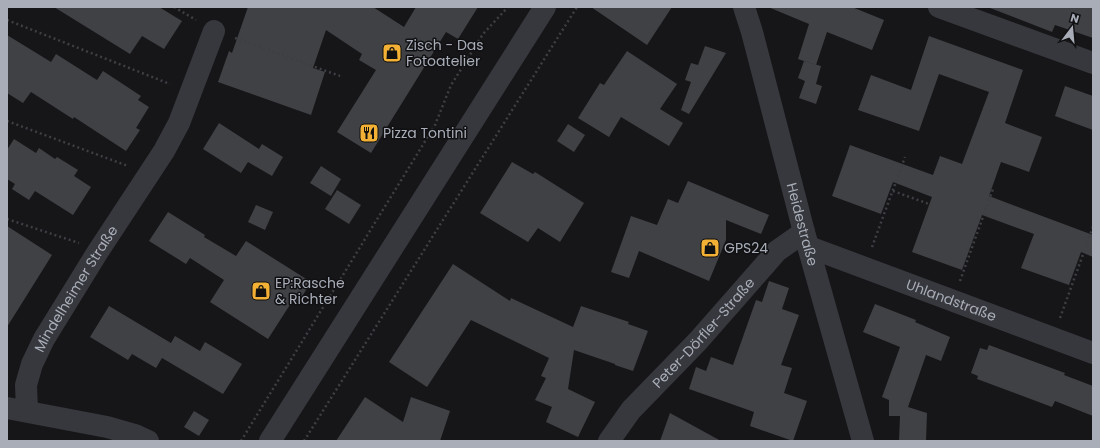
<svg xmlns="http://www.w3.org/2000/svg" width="1100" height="448" viewBox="0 0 1100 448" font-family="Poppins,sans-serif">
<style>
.building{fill:#404145}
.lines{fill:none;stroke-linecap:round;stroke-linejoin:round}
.path{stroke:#3d3f44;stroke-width:2.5;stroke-dasharray:2 3;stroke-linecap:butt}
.minor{stroke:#37383d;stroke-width:22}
.labels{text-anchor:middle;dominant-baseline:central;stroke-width:3;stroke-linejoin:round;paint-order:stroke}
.poi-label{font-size:14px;fill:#a8adb8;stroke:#111113;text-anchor:start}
.street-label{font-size:14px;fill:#a8adb8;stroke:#111113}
</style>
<rect width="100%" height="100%" fill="#161618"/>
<g class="building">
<path d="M 54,7 L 159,7 L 182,21 L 164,49 L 142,36 L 130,54 Z"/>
<path d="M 248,7 L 373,7 L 404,27 L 416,7 L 478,7 L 458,39 L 446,32 L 371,153 L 337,132 L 376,70 L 359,60 L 362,54 L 326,30 L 313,68 L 325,72 L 311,115 L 218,82 L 229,51 L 232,53 Z"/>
<path d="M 591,7 L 672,7 L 647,45 Z"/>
<path d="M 768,7 L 852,7 L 884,20 L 872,50 L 827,32 L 816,65 L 798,59 L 809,24 Z"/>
<path d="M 991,7 L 1093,7 L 1093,38 L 1055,25 L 1052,32 L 990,8 Z"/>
<path d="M 7,35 L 51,62 L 56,54 L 97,80 L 103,71 L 141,96 L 138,100 L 149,107 L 136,128 L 140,130 L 126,151 L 74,117 L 73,119 L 31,92 L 23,103 L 7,93 Z"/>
<path d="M 929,36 L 1023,70 L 1005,123 L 1042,137 L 1029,172 L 1001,162 L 989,196 L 1093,235 L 1093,257 L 1081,252 L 1069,285 L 1021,268 L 1034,234 L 982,215 L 962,270 L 912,252 L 932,197 L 893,182 L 881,214 L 832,196 L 850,145 L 933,175 L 940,156 L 962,164 L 989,92 L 939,74 L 919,131 L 858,110 L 871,75 L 911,90 Z"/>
<path d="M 705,46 L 726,53 L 689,114 L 681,110 L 691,82 L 685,80 L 691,63 L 698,65 Z"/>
<path d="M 627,51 L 677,84 L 660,109 L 683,123 L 669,146 L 621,117 L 609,137 L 578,118 L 600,83 L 604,85 Z"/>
<path d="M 804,61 L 821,66 L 816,84 L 822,86 L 816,104 L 799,98 L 805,81 L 798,78 Z"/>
<path d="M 1065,86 L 1093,96 L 1093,130 L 1055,116 Z"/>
<path d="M 219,123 L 259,149 L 262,144 L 283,157 L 272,176 L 248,162 L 241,173 L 203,149 Z"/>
<path d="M 568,124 L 585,135 L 574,152 L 557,141 Z"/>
<path d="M 14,139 L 36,153 L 39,148 L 55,159 L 57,157 L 78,170 L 74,176 L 91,187 L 73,215 L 35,191 L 29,200 L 12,189 L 15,184 L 7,179 L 7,150 Z"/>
<path d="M 512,162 L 533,174 L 535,172 L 584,203 L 560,242 L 538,228 L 528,242 L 480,213 Z"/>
<path d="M 321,166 L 341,179 L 331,196 L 310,183 Z"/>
<path d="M 688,181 L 769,215 L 761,234 L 726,220 L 726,240 L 709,281 L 639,251 L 629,278 L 611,272 L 631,216 L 657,225 L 668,199 L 678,203 Z"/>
<path d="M 337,190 L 361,205 L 349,224 L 325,209 Z"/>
<path d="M 256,205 L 273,212 L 265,230 L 248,222 Z"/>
<path d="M 168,212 L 205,235 L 204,237 L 236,256 L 246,241 L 311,282 L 298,303 L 293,300 L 268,339 L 210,302 L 224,280 L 190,258 L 186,264 L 149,241 Z"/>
<path d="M 7,226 L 52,255 L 7,327 Z"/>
<path d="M 453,264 L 510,301 L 511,298 L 573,327 L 581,306 L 629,322 L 628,324 L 648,331 L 633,371 L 615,365 L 615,364 L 574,350 L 568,389 L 595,402 L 578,437 L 546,422 L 552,407 L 535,400 L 546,378 L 541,376 L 549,358 L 471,320 L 427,387 L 389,362 Z"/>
<path d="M 769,281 L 789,288 L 782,309 L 799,315 L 781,365 L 792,368 L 784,393 L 807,401 L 793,441 L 750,426 L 754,412 L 689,389 L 696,367 L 706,371 L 711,357 L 733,365 L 756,300 L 762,302 Z"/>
<path d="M 875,304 L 916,320 L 915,322 L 950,337 L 941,361 L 926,355 L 908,407 L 927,413 L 926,441 L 899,441 L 900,416 L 889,416 L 889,400 L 882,397 L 900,347 L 863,332 Z"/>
<path d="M 109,306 L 171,343 L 175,336 L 200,351 L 205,342 L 242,364 L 223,394 L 162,358 L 156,368 L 132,354 L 128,360 L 90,337 Z"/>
<path d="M 989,345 L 1065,373 L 1064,375 L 1093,386 L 1093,416 L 1055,401 L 1052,407 L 977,379 L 978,376 L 971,373 L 980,348 L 987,350 Z"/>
<path d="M 365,397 L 403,422 L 411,397 L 450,411 L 440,441 L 336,441 Z"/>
<path d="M 194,411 L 209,420 L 199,436 L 184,427 Z"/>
<path d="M 670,413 L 721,441 L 660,441 Z"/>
</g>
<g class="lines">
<g class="path">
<path d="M 174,7 L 196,20"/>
<path d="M 7,20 L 170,84"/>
<path d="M 235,38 L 340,76"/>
<path d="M 7,121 L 128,166"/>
<path d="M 893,191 L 929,204"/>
<path d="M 7,219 L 79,243"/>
<path d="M 872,247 L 905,157"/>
<path d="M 960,281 L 993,189"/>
<path d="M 1060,318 L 1093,227"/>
<path d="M 241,441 L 435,125 L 451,85 L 460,71 L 483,34 L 508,7"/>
<path d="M 304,441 L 577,7"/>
</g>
<g class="minor">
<path id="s1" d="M 744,7 L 752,32 L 804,232 L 863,441"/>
<path d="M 939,7 L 1093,63"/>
<path id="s2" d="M 809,247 L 1093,353"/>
<path d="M 7,408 L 107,427 L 135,435 L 148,441"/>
<path id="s3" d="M 27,411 L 26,385 L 32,364 L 44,339 L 97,253 L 164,151 L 179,123 L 214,31"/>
<path d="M 270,441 L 545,7"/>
<path id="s4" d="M 609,441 L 631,410 L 698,341 L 777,251 L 804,232"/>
</g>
</g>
<defs>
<g id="shop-square" transform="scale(1)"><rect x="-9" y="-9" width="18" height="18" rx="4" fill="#f2b134" stroke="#111113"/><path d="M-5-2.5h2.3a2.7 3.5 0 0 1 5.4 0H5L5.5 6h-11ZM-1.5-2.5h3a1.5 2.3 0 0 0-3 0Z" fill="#111"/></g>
<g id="restaurant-square" transform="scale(1)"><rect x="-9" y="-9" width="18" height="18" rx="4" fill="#f2b134" stroke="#111113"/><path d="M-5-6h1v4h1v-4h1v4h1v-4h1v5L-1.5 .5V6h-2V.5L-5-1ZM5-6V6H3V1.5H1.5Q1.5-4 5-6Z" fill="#111"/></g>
</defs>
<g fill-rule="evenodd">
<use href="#shop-square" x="392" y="53"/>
<use href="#restaurant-square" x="369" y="133"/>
<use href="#shop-square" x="710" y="248"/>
<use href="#shop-square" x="261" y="291"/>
</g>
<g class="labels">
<g class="poi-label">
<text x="406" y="45">Zisch - Das<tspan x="406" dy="16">Fotoatelier</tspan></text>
<text x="383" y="133">Pizza Tontini</text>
<text x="724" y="248">GPS24</text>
<text x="275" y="283">EP:Rasche<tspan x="275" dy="16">&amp; Richter</tspan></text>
</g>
<g class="street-label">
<text stroke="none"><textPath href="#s1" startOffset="225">Heidestraße</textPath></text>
<text stroke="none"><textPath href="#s3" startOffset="135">Mindelheimer Straße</textPath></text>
<text stroke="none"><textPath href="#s2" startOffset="152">Uhlandstraße</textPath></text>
<text stroke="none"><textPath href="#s4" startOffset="144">Peter-Dörfler-Straße</textPath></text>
</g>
</g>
<rect width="1100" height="448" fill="none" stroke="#a8adb8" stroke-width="16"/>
<g transform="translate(1072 28) rotate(16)" stroke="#111113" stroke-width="3" paint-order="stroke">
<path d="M0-3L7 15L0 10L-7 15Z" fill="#a8adb8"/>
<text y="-6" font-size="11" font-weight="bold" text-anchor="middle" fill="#a8adb8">N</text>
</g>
</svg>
